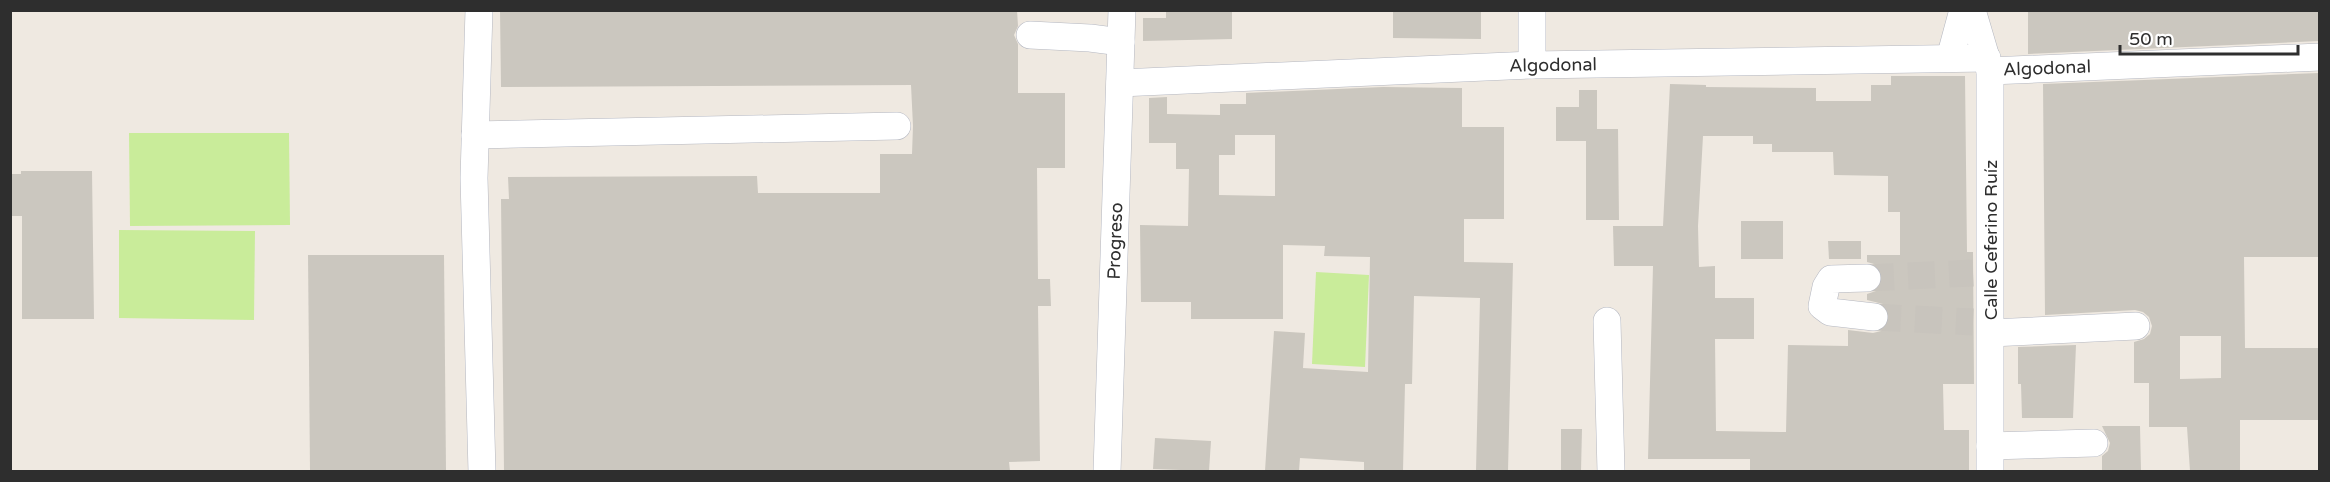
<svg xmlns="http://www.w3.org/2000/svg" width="2330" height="482" viewBox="0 0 2330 482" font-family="'Varela Round',sans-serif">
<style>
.pitch{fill:#c9ec9a}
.building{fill:#cbc7bf;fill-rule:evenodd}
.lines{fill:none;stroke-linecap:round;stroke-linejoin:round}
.minor-tunnel{stroke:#c8c4bd;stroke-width:27;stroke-dasharray:27 14;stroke-linecap:butt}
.minor-casing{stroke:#b4b7c1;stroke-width:28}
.minor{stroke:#fff;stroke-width:27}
.labels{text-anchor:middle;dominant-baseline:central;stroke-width:4.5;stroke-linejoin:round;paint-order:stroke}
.street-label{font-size:18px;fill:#2e2e2e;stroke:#fff}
</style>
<rect width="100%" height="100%" fill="#efe9e1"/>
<g class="pitch">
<path d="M 129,133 L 289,133 L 290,225 L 130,226 Z"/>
<path d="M 119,230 L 255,231 L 254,320 L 119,318 Z"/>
<path d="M 1316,272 L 1369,275 L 1365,367 L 1312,364 Z"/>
</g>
<g class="building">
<path d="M 500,10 L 1017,10 L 1018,26 L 1014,35 L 1018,44 L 1018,93 L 1065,93 L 1065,168 L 1037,168 L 1038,279 L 1050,279 L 1051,306 L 1038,306 L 1040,461 L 1009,462 L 1010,471 L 504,471 L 501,199 L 509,199 L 508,177 L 757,176 L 758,193 L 880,193 L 880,154 L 912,154 L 913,126 L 911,85 L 501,87 Z"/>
<path d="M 1166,10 L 1232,10 L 1232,39 L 1143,41 L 1143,18 L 1166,18 Z"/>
<path d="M 1393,10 L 1481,10 L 1481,39 L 1393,38 Z"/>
<path d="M 2028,10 L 2319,10 L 2319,41 L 2028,54 Z"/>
<path d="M 2319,73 L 2319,257 L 2244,257 L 2245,348 L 2319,348 L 2319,420 L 2240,420 L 2240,471 L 2190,471 L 2187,427 L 2149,427 L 2149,383 L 2134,383 L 2134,342 L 2144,339 L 2150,334 L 2152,326 L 2149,317 L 2143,312 L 2135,310 L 2045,315 L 2043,84 ZM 2180,336 L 2221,336 L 2221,378 L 2180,379 Z"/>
<path d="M 1891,76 L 1965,76 L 1967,252 L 1973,252 L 1974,384 L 1943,384 L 1944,430 L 1969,430 L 1969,471 L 1750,471 L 1750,459 L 1648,459 L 1653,266 L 1614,266 L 1613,226 L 1663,226 L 1670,84 L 1706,85 L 1706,87 L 1816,88 L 1816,101 L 1871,101 L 1871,85 L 1891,85 ZM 1703,136 L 1753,136 L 1753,144 L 1772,144 L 1772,152 L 1833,152 L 1834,175 L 1888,176 L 1888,212 L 1900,212 L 1900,255 L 1867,255 L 1867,262 L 1874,264 L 1880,269 L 1883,278 L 1881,286 L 1876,291 L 1867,294 L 1867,300 L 1883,304 L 1888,310 L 1890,318 L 1887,326 L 1881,331 L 1873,333 L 1848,330 L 1848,346 L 1788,345 L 1786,432 L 1716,431 L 1715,339 L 1754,339 L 1754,298 L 1715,298 L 1715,266 L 1699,267 L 1698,226 Z"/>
<path d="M 1383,87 L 1462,88 L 1462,127 L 1504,127 L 1504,219 L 1464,219 L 1464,262 L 1513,263 L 1508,471 L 1476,471 L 1480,298 L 1414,296 L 1412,384 L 1405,384 L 1403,471 L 1364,471 L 1364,462 L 1300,458 L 1299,471 L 1265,471 L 1274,331 L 1305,333 L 1303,368 L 1368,372 L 1370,257 L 1324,256 L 1325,246 L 1283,245 L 1283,319 L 1191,319 L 1191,302 L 1141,302 L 1140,225 L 1188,226 L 1189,169 L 1176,169 L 1176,143 L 1149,143 L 1149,98 L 1167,97 L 1167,114 L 1220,115 L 1220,104 L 1246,104 L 1246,93 ZM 1235,135 L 1275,135 L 1275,196 L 1219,195 L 1219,155 L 1235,155 Z"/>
<path d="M 1579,90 L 1597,90 L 1597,129 L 1618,129 L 1619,220 L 1586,220 L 1586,141 L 1556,141 L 1556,107 L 1579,107 Z"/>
<path d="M 21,171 L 92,171 L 94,319 L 22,319 L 22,216 L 10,216 L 10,174 L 21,174 Z"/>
<rect x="1741" y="221" width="42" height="38"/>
<path d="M 1828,241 L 1861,241 L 1861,259 L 1829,259 Z"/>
<path d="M 308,255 L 444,255 L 446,471 L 310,471 Z"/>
<path d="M 2076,345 L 2073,418 L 2022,418 L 2021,384 L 2018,384 L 2018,347 Z"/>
<path d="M 2102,426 L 2140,426 L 2141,471 L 2102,471 L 2102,456 L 2108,451 L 2110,443 Z"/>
<path d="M 1561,429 L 1582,429 L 1581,471 L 1561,470 Z"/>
<path d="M 1155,438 L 1211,441 L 1209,471 L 1153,469 Z"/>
</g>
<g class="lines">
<g class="minor-tunnel">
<path d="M 1867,278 L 1973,273"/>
<path d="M 1874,317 L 1973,322"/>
</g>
<g class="minor-casing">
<g id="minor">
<path d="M 479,10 L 474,178 L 482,472"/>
<path d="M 1972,10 L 1990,71 L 1990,472"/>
<path d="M 1030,35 L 1090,38 L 1121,42"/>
<path d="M 1950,58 L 1963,10"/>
<path d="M 1532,65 L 1532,10"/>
<path d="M 1990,71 L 2320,57"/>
<path d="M 1120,83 L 1532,65 L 1987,58"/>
<path d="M 475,135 L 897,126"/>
<path d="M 1867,278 L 1831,279 L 1826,287 L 1822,306 L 1830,312 L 1874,317"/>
<path d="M 1607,321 L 1611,472"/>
<path d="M 1991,333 L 2136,326"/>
<path d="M 1990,446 L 2094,443"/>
<path d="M 1107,472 L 1122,10"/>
</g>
</g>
<use href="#minor" class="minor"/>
</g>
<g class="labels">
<g class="street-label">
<text transform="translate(1553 65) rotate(-1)">Algodonal</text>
<text transform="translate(2047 68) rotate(-2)">Algodonal</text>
<text transform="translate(1991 240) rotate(-90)">Calle Ceferino Ruíz</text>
<text transform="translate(1115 241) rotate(-88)">Progreso</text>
</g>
</g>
<rect width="2330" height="482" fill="none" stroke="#2e2e2e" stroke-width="24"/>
<path d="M2120 45v9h178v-9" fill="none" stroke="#2e2e2e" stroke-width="3"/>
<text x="2129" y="45" font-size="18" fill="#2e2e2e" stroke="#ffffff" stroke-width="4.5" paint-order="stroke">50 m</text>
</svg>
